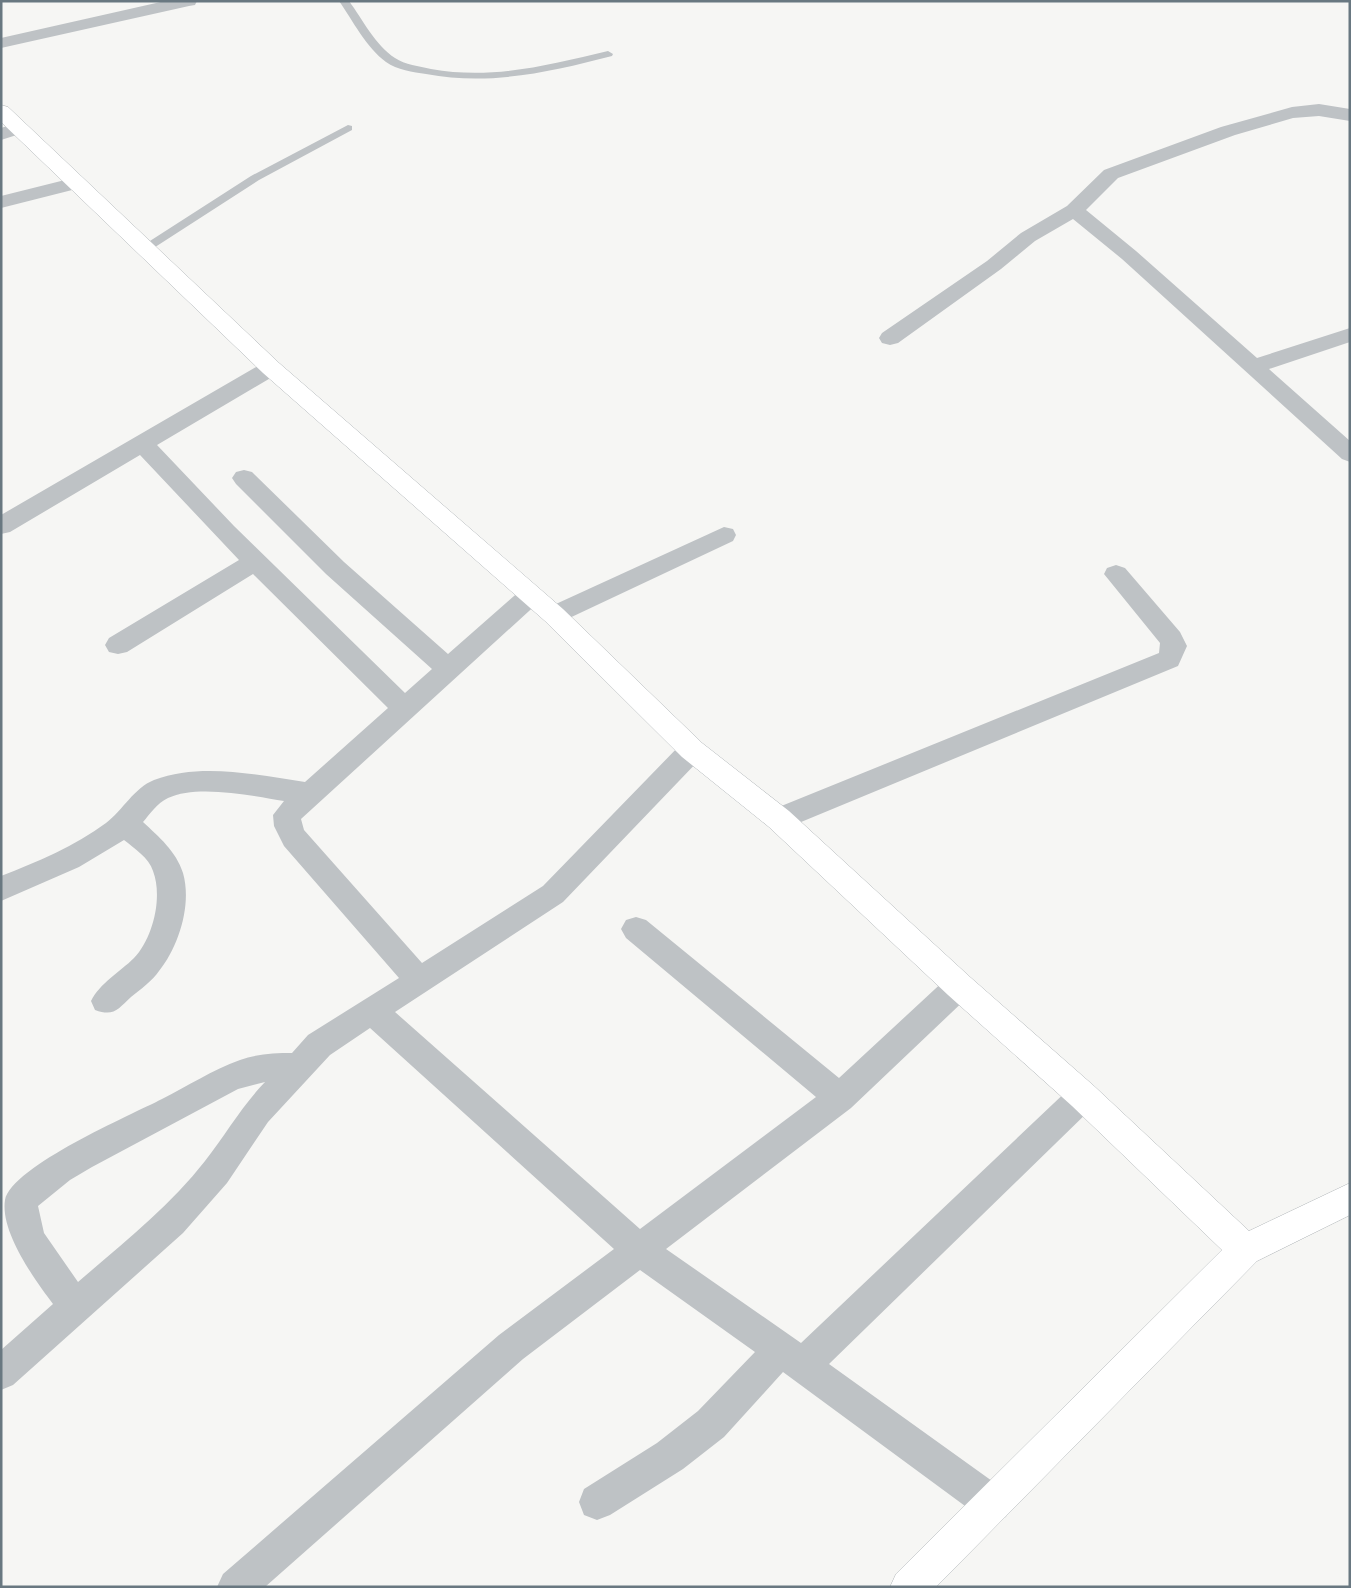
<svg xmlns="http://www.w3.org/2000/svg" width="1351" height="1588" viewBox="0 0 1351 1588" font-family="'Roboto Condensed',sans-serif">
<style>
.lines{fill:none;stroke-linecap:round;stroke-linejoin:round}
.secondary-casing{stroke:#b1b6b9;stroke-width:1}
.lane{fill:#bec2c5;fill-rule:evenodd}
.street{fill:#bec2c5;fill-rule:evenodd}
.secondary{fill:#fff;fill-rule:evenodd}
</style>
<rect width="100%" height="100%" fill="#f6f6f4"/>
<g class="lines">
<g class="secondary-casing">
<path id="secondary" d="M 1,105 L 8,107 L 279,363 L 563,609 L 702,743 L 789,811 L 970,977 L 1094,1086 L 1249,1231 L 1350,1183 L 1350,1215 L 1257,1261 L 936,1587 L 890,1587 L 896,1574 L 1222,1250 L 1072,1106 L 948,995 L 769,827 L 682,757 L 545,621 L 263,373 L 1,122 Z"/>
</g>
<g class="lane">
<path d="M 339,1 L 349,1 C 363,20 375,45 395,58 C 405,65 419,66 431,69 C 492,80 549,65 608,51 L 613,54 L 612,56 C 550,72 490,86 426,74 C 413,72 397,70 386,62 C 366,47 353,21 339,1 Z"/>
<path d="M 348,125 L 352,126 L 352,130 L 259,180 L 149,251 L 145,252 L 139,248 L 251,176 Z"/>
</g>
<g class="street">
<path d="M 165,1 L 197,1 L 195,5 L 189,6 L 1,48 L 1,38 Z"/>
<path d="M 1319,104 L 1350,109 L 1350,121 L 1319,116 L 1293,118 L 1235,135 L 1118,178 L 1086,210 L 1136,251 L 1257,358 L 1350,328 L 1350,342 L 1269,369 L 1350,441 L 1350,462 L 1342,459 L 1122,259 L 1073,219 L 1035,241 L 1001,269 L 898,343 L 890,345 L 882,343 L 879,338 L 882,333 L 987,261 L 1021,233 L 1067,206 L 1104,170 L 1221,127 L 1292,107 Z"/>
<path d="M 19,122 L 26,124 L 28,128 L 26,132 L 1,140 L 1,128 Z"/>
<path d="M 77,177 L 84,179 L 87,183 L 84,187 L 1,208 L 1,196 Z"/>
<path d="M 271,361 L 279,363 L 282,368 L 279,373 L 157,445 L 234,526 L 405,693 L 432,669 L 326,574 L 236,484 L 232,478 L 236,472 L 244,470 L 252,472 L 344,562 L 448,654 L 522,589 L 531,586 L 540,589 L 543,595 L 540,601 L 301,819 L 304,830 L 422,963 L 543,886 L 682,743 L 692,740 L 702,743 L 705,750 L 702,757 L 563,902 L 395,1012 L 640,1229 L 816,1097 L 626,938 L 621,929 L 626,920 L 636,917 L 646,920 L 839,1078 L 948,977 L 959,973 L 970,977 L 974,986 L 970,995 L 851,1108 L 666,1249 L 801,1343 L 1072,1086 L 1083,1082 L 1094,1086 L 1099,1096 L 1094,1106 L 829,1364 L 1006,1491 L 1011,1504 L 1006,1517 L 993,1522 L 980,1517 L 783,1372 L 724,1437 L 683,1469 L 610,1515 L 597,1520 L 584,1515 L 579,1502 L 584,1489 L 657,1443 L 698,1411 L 755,1352 L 640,1270 L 523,1359 L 265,1587 L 217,1587 L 223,1574 L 499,1335 L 614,1249 L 370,1028 L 330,1055 L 268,1122 L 227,1183 L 183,1233 L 13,1385 L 1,1390 L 1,1350 L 53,1304 C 35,1280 0,1232 5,1200 C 12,1166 131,1115 162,1099 C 188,1086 212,1070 240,1060 C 257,1054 274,1053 292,1053 L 308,1035 L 399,978 L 284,846 L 274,826 L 273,815 L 284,801 C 253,796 198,784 168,798 C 157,803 150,814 143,822 C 159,837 176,851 183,873 C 192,904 179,946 159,971 C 152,981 141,989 131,997 C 118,1009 114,1017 95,1010 L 91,1001 C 100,983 120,972 134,958 C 153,938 163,897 153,871 C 149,858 134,848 124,840 L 79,867 L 1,901 L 1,876 C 37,862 75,846 106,823 C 123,810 134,788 154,780 C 202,762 256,775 305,782 L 388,708 L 253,574 L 127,652 L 118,654 L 109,652 L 105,645 L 109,638 L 239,560 L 140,455 L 10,532 L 1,534 L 1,515 L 263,363 ZM 265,1082 C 242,1106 226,1134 205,1161 C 169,1207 122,1244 78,1282 L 44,1233 L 38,1206 L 70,1180 L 92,1167 L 238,1089 Z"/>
<path d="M 724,527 L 733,529 L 736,535 L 733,541 L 563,621 L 554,624 L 545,621 L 541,615 L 545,609 Z"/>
<path d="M 1116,565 L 1125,568 L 1180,632 L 1187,646 L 1178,666 L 789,827 L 779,830 L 769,827 L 765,819 L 769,811 L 1159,653 L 1160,643 L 1104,574 L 1107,568 Z"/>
</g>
<use href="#secondary" class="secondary"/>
</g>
<rect width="1351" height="1588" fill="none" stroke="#697881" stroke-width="5"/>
</svg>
